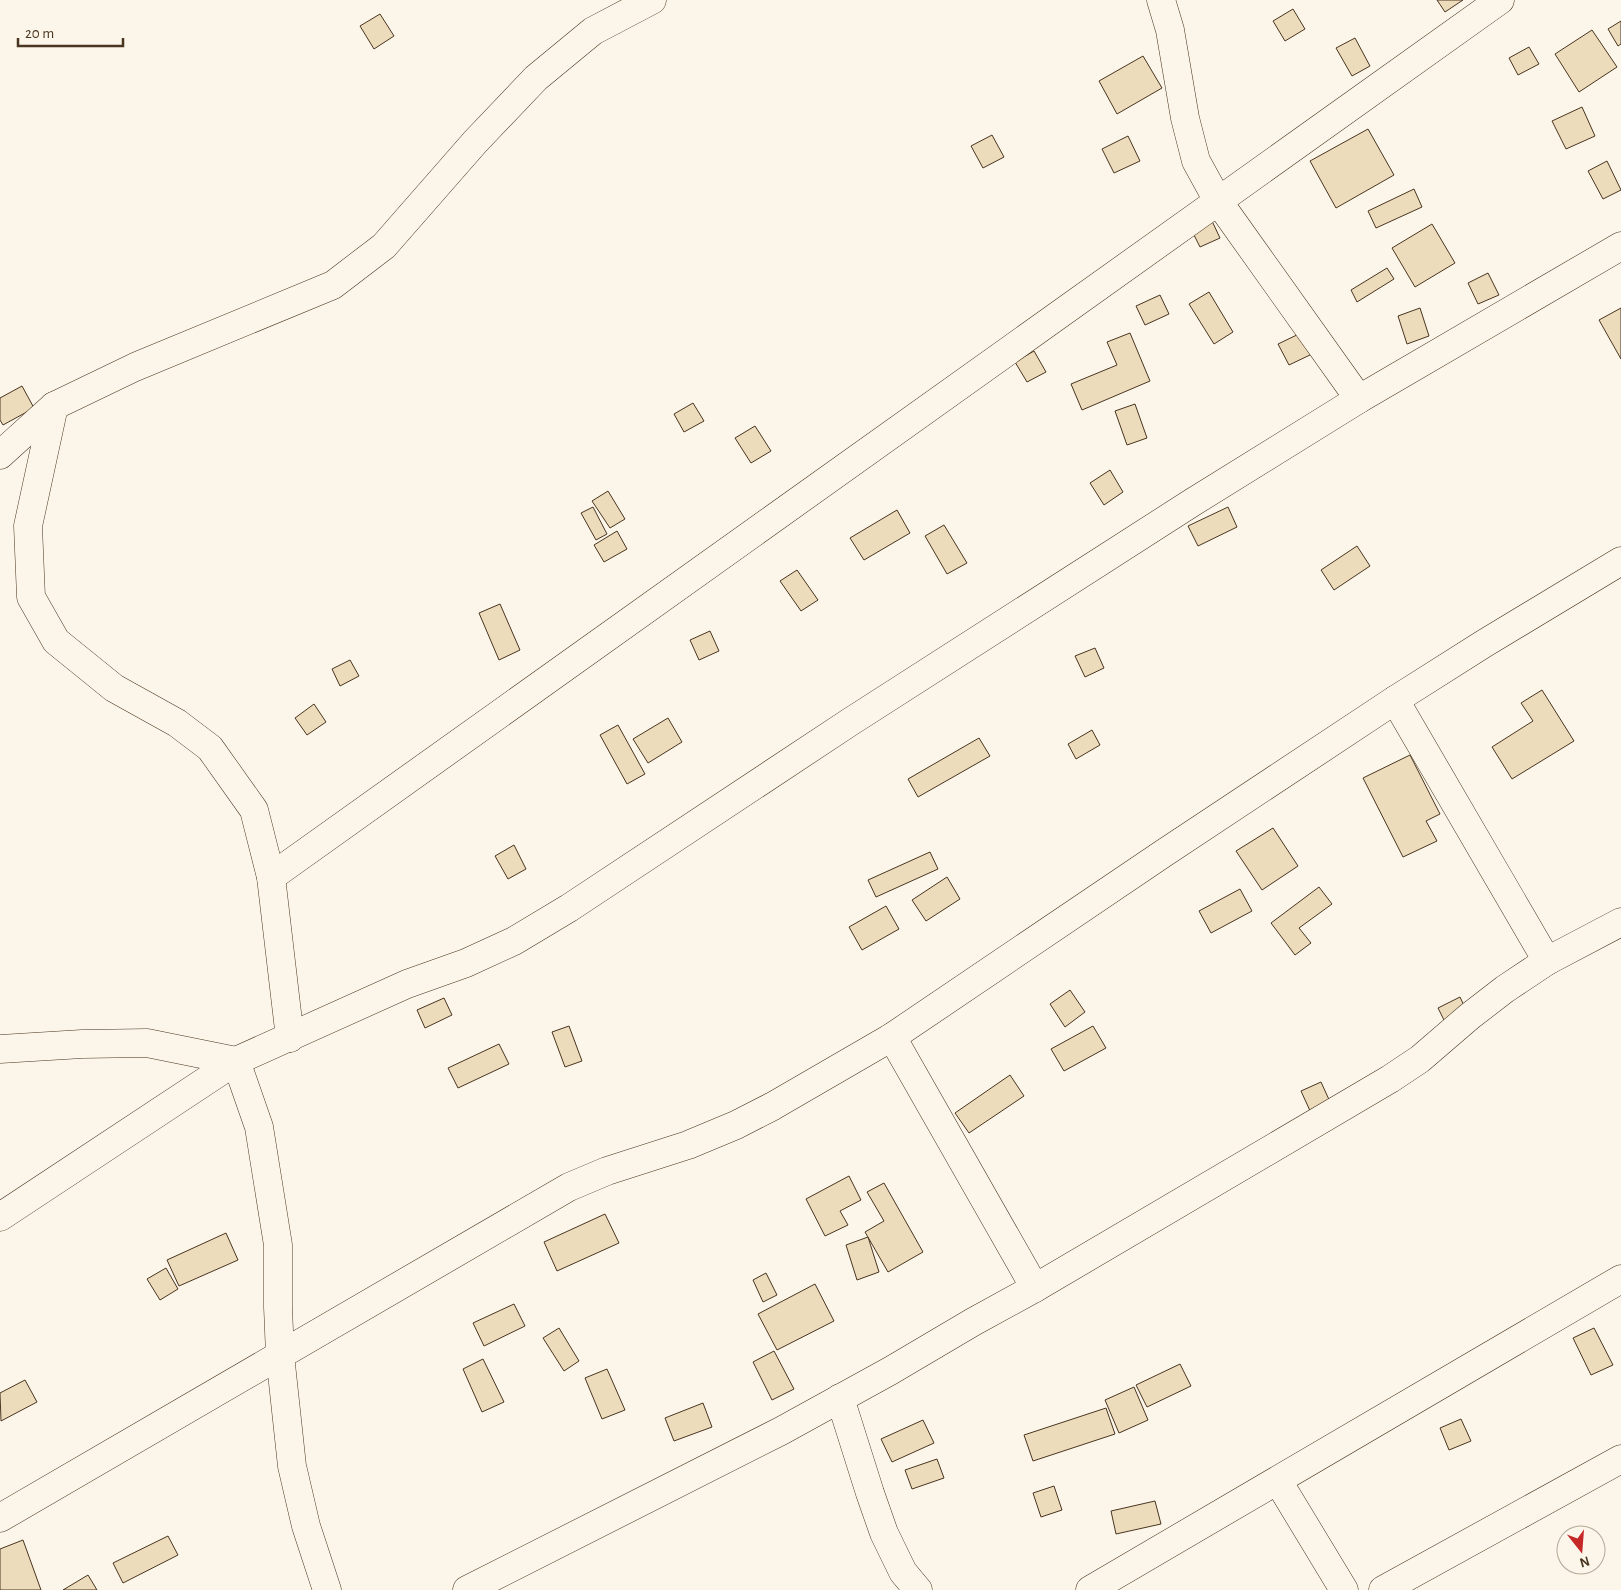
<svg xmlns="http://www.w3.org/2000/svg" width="1621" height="1590" viewBox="0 0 1621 1590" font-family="'Alegreya Sans',sans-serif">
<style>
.building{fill:#ecdcbc;stroke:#4a3520}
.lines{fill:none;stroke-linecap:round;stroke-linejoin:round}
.minor-casing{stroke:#4a3520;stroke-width:29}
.minor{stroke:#fbf6e9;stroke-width:28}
</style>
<rect width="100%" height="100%" fill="#fbf6e9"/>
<g class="building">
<path d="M 1437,0 L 1463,0 L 1445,12 Z"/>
<path d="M 1293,9 L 1305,29 L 1285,41 L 1273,21 Z"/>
<path d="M 380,14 L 394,36 L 374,49 L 360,26 Z"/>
<path d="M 1621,21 L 1621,44 L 1618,46 L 1608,29 Z"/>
<path d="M 1592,30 L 1617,67 L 1579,92 L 1555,54 Z"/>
<path d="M 1355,38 L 1370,66 L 1352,76 L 1336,48 Z"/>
<path d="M 1529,47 L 1539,64 L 1518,75 L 1509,58 Z"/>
<path d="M 1143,56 L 1162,88 L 1117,114 L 1099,81 Z"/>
<path d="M 1582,107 L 1595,136 L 1566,149 L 1552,121 Z"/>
<path d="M 1368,129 L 1394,175 L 1336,208 L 1310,161 Z"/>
<path d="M 992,135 L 1004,157 L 983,168 L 971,146 Z"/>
<path d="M 1128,136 L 1140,161 L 1114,173 L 1102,149 Z"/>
<path d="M 1607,161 L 1621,190 L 1603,199 L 1588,171 Z"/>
<path d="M 1414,189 L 1422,207 L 1376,228 L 1368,211 Z"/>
<path d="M 1212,221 L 1220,238 L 1200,247 L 1192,231 Z"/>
<path d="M 1432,224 L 1455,263 L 1415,287 L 1392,248 Z"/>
<path d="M 1387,268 L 1394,279 L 1357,302 L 1351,290 Z"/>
<path d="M 1488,273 L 1499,295 L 1478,304 L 1468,283 Z"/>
<path d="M 1209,292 L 1233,332 L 1214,344 L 1189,304 Z"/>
<path d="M 1160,295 L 1169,314 L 1145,325 L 1136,306 Z"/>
<path d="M 1420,308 L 1429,336 L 1407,344 L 1398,316 Z"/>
<path d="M 1621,308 L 1621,359 L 1599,320 Z"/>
<path d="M 1130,333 L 1150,381 L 1082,410 L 1071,384 L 1117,365 L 1107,342 Z"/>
<path d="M 1301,333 L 1312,354 L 1289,365 L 1278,344 Z"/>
<path d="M 1034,351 L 1046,372 L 1027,382 L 1015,362 Z"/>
<path d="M 22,386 L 34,408 L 3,425 L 0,420 L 0,398 Z"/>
<path d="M 693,403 L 704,421 L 684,432 L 674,414 Z"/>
<path d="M 1135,404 L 1147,438 L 1127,445 L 1115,411 Z"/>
<path d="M 755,426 L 771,451 L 751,463 L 735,438 Z"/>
<path d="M 1110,470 L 1123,492 L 1104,505 L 1090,483 Z"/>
<path d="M 608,491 L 625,519 L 610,528 L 592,501 Z"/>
<path d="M 593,507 L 607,534 L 596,540 L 581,513 Z"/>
<path d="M 1228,507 L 1237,527 L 1198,546 L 1188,526 Z"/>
<path d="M 897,510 L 910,533 L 864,560 L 850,538 Z"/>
<path d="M 944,525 L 967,563 L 947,574 L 925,536 Z"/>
<path d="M 617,531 L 627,549 L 604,562 L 594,545 Z"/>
<path d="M 1357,546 L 1370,566 L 1334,590 L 1321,570 Z"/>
<path d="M 797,570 L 818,600 L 801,611 L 780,581 Z"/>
<path d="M 500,604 L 520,650 L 499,660 L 479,613 Z"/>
<path d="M 710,631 L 719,651 L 699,660 L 690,640 Z"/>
<path d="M 1095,648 L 1104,668 L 1085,677 L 1075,656 Z"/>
<path d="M 350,660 L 359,676 L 340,686 L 332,669 Z"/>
<path d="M 1542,690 L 1574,741 L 1512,779 L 1492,747 L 1533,721 L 1521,703 Z"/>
<path d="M 314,704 L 326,722 L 307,735 L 295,718 Z"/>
<path d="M 668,718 L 682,742 L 648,763 L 633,739 Z"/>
<path d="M 618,725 L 645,774 L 627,784 L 600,735 Z"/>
<path d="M 1092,730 L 1100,745 L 1076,759 L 1068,744 Z"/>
<path d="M 979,738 L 990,756 L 918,797 L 908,779 Z"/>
<path d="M 1410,755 L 1440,814 L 1426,821 L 1437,841 L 1403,857 L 1363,778 Z"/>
<path d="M 1273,828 L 1298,866 L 1262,890 L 1236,851 Z"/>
<path d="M 514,845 L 526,869 L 508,879 L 495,856 Z"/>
<path d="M 930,852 L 938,869 L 876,897 L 868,880 Z"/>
<path d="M 947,877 L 960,899 L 926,921 L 912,900 Z"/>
<path d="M 1319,887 L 1332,904 L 1299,928 L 1311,943 L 1295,955 L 1271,923 Z"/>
<path d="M 1240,889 L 1252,911 L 1211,933 L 1199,911 Z"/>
<path d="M 886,906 L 899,929 L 862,950 L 849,927 Z"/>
<path d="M 1070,990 L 1085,1012 L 1065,1027 L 1050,1004 Z"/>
<path d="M 1460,997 L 1469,1016 L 1447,1026 L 1438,1008 Z"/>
<path d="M 444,998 L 452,1015 L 425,1028 L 417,1010 Z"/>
<path d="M 569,1026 L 582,1061 L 565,1067 L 552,1032 Z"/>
<path d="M 1093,1026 L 1106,1048 L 1064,1071 L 1051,1049 Z"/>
<path d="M 499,1044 L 509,1064 L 458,1088 L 448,1068 Z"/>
<path d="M 1010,1075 L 1024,1096 L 969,1133 L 955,1113 Z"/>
<path d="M 1321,1082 L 1331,1104 L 1311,1113 L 1301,1091 Z"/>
<path d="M 849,1176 L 861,1200 L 840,1211 L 848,1225 L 825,1236 L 806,1199 Z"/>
<path d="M 884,1183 L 923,1252 L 888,1272 L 865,1232 L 884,1221 L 867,1192 Z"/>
<path d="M 605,1214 L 619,1243 L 557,1271 L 544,1242 Z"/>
<path d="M 226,1233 L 238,1260 L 179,1286 L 167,1260 Z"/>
<path d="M 868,1237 L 879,1272 L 857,1280 L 846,1245 Z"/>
<path d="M 166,1268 L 178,1289 L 160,1300 L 147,1279 Z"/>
<path d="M 766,1273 L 777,1295 L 763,1302 L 753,1280 Z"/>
<path d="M 815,1284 L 834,1321 L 777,1350 L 758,1314 Z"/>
<path d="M 514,1304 L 525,1326 L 484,1346 L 473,1323 Z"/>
<path d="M 559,1328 L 579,1361 L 564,1371 L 543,1338 Z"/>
<path d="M 1594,1328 L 1613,1365 L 1591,1375 L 1573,1338 Z"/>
<path d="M 774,1351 L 794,1389 L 772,1400 L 753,1362 Z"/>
<path d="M 483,1359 L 504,1402 L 482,1412 L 463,1369 Z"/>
<path d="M 1180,1364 L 1191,1386 L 1147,1407 L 1136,1385 Z"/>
<path d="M 607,1369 L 625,1410 L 602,1419 L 585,1378 Z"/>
<path d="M 25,1380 L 37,1402 L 1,1421 L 0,1393 Z"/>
<path d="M 1134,1387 L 1148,1420 L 1119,1433 L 1105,1400 Z"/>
<path d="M 703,1403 L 712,1427 L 674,1441 L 665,1418 Z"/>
<path d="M 1106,1408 L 1115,1434 L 1033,1461 L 1024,1435 Z"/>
<path d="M 1461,1419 L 1471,1441 L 1449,1450 L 1440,1428 Z"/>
<path d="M 923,1420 L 934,1443 L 892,1462 L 881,1439 Z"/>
<path d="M 937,1459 L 944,1478 L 912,1489 L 905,1470 Z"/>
<path d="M 1054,1486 L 1062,1510 L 1041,1517 L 1033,1493 Z"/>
<path d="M 1155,1501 L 1161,1524 L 1116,1534 L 1111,1511 Z"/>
<path d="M 168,1536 L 178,1555 L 123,1583 L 113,1563 Z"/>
<path d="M 23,1540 L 41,1590 L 0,1590 L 0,1549 Z"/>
<path d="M 88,1575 L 97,1590 L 63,1590 Z"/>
</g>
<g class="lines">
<g class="minor-casing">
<g id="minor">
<path d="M 1161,0 L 1170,30 L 1185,118 L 1196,161 L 1218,201 L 1359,399"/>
<path d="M 54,406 L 28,526 L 31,597 L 56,641 L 114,688 L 177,723 L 210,748 L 254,810 L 271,877 L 290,1038"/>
<path d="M 0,455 L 54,406 L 135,367 L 333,285 L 384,246 L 475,142 L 536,78 L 593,31 L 652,0"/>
<path d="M 1395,700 L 1547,961"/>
<path d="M 271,877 L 1500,0"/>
<path d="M 892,1037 L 1035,1288"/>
<path d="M 0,1049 L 82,1044 L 147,1043 L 236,1061 L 259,1127 L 278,1245 L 278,1307 L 280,1355 L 292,1466 L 306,1526 L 327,1590"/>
<path d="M 0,1217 L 236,1061 L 407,984 L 466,963 L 514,941 L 569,908 L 850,722 L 1193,502 L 1359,399 L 1621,246"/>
<path d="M 840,1398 L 870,1493 L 884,1533 L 903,1572 L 918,1590"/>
<path d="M 1278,1481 L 1344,1590"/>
<path d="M 0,1518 L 569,1187 L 607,1171 L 688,1145 L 736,1125 L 773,1106 L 892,1037 L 1164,853 L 1395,700 L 1485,643 L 1621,561"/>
<path d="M 467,1590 L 781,1431 L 890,1371 L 973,1322 L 1035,1288 L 1390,1079 L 1420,1059 L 1470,1016 L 1505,989 L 1547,961 L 1621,922"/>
<path d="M 1090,1590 L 1621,1279"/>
<path d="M 1383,1590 L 1621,1459"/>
</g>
</g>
<use href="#minor" class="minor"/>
</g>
<g transform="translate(1581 1550) rotate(163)"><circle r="24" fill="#fbf6e9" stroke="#b4a999"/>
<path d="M0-4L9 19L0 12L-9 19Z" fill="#c62828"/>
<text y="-8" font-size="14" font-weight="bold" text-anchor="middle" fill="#4a3520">N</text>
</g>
<path d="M18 38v8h105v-8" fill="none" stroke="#4a3520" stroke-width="2.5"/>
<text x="25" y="38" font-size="15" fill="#4a3520" stroke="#fbf6e9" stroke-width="4" paint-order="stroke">20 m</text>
</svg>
